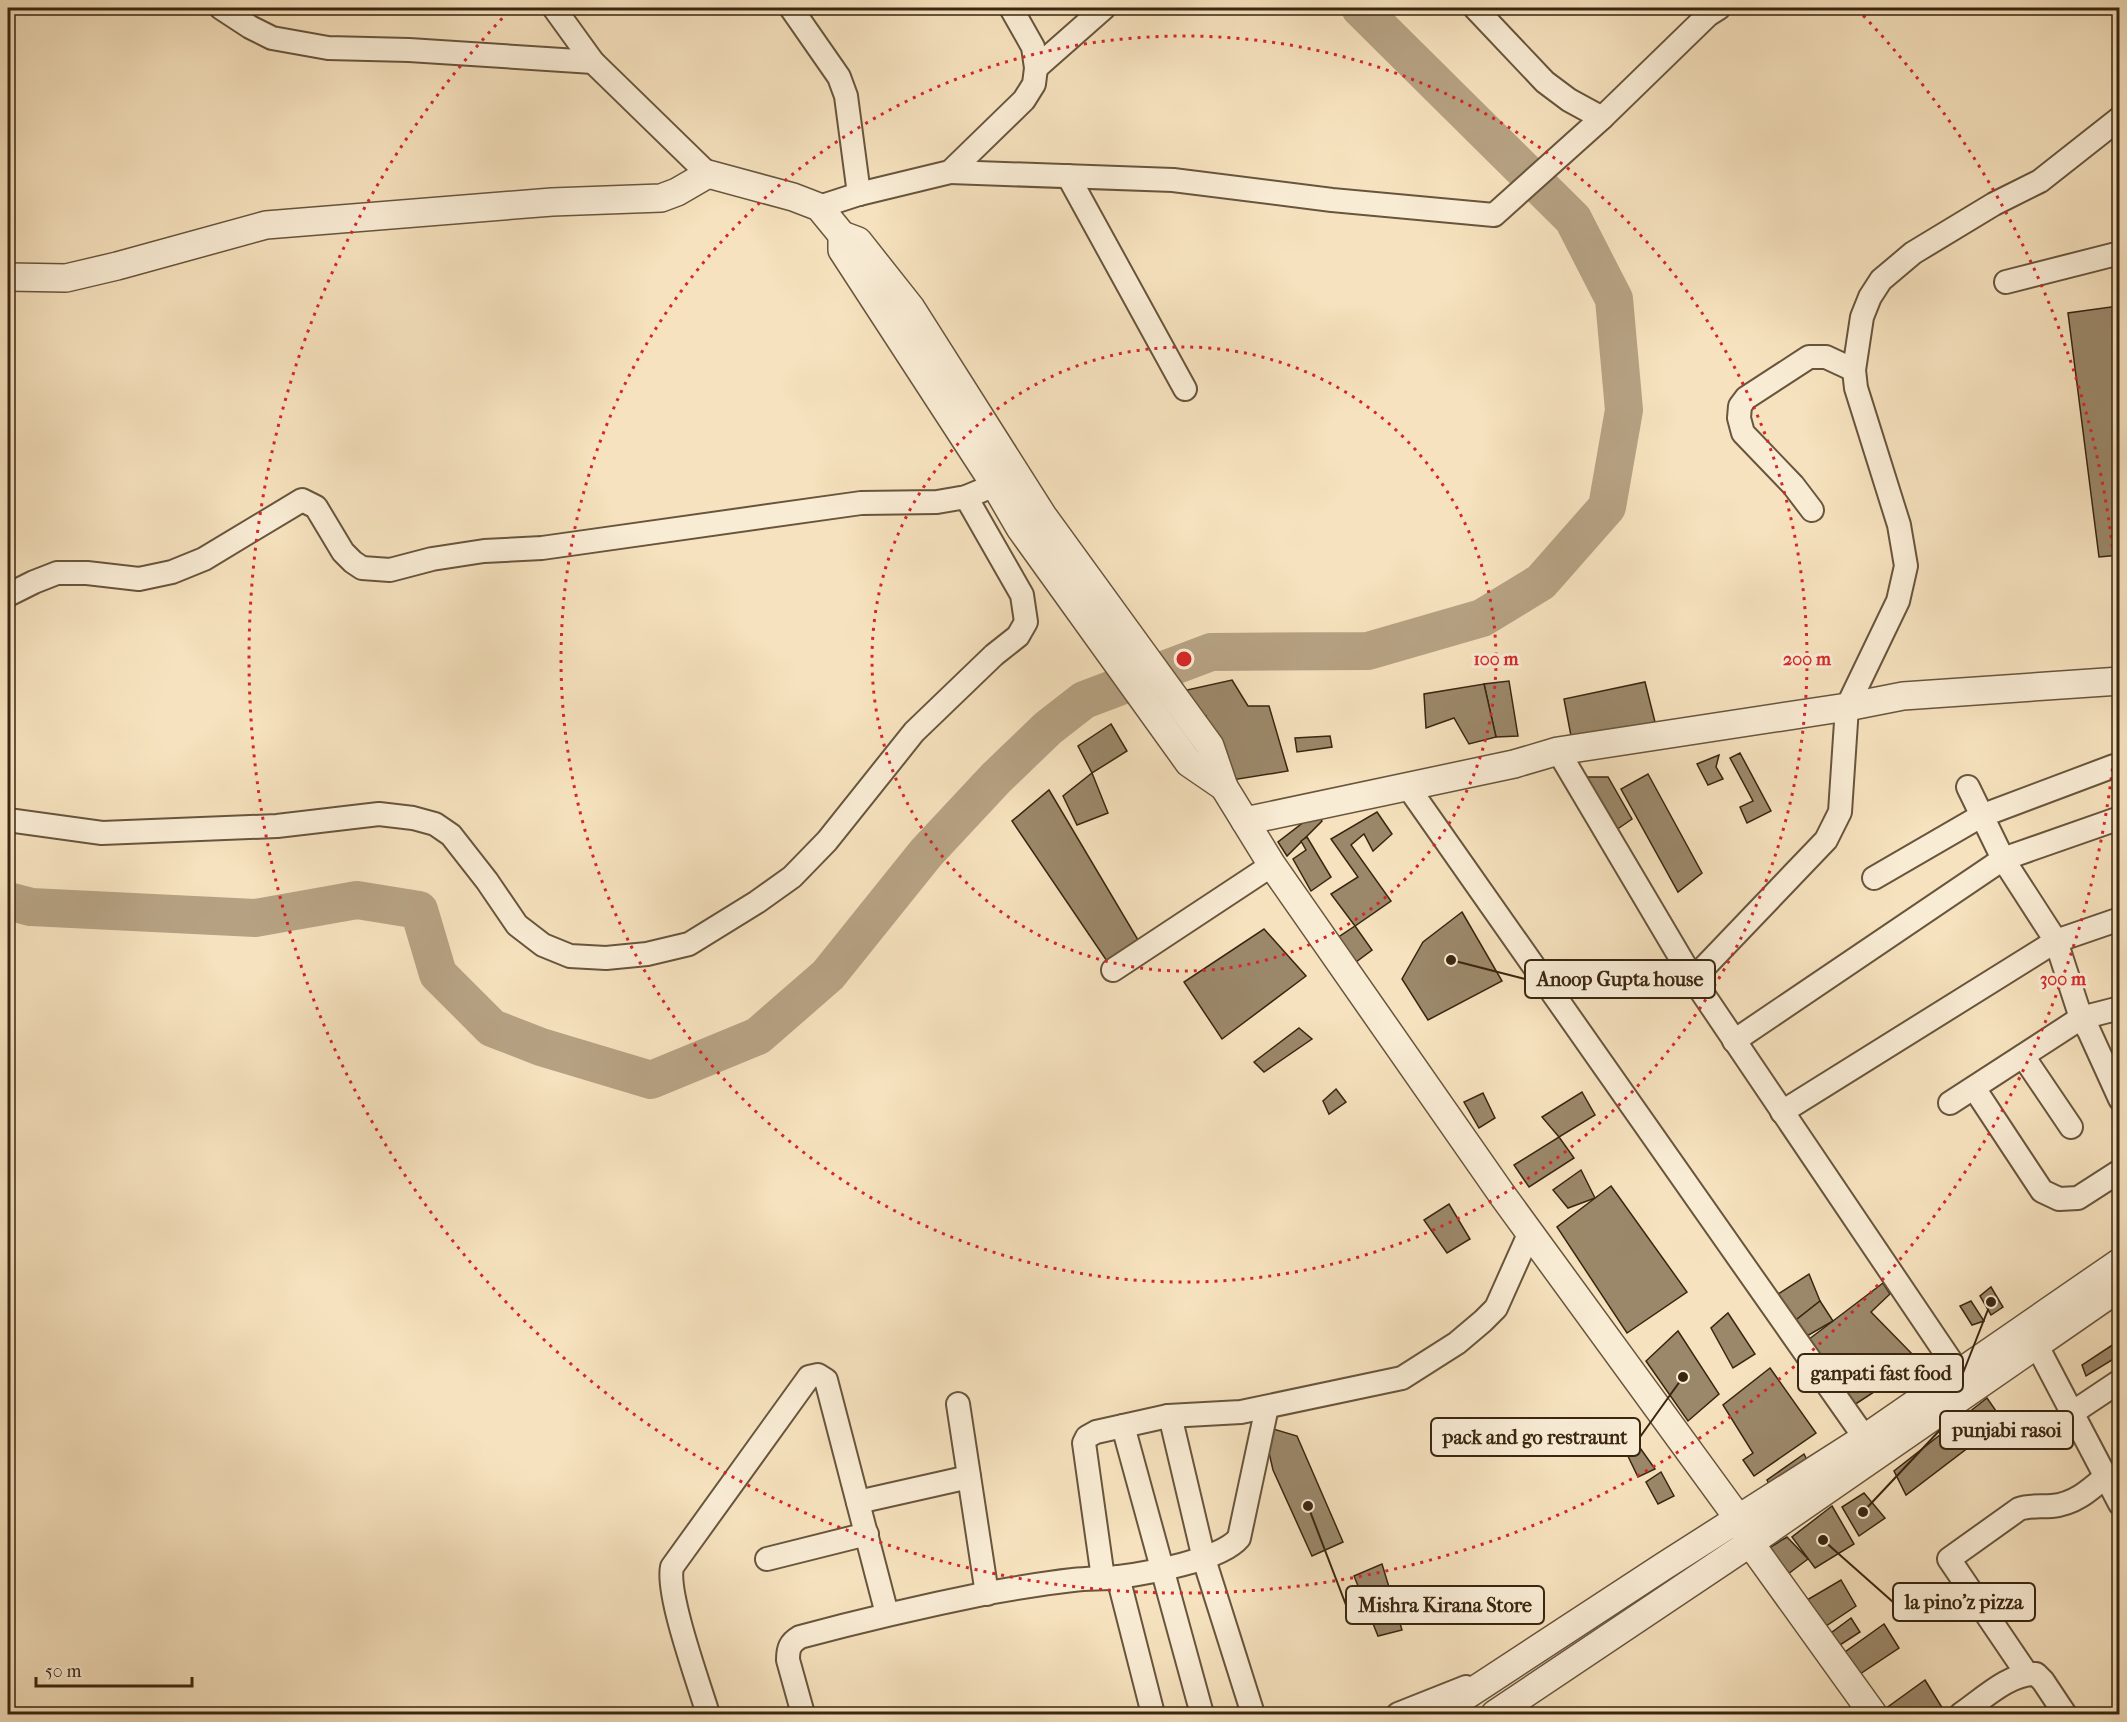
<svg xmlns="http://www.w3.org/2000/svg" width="2127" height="1722" viewBox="0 0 2127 1722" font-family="'IM FELL French Canon',serif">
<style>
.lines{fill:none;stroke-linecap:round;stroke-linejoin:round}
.river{stroke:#b6a283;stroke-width:38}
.building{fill:#9b886a;stroke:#392610;stroke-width:1.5}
.minor-casing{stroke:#68553c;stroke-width:26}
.tertiary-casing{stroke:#68553c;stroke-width:30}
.minor{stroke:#f9ecd5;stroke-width:22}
.tertiary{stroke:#f9ecd5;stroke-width:27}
.ring{fill:none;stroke:#d62828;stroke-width:3;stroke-dasharray:3 6}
.centre{fill:#d62828;stroke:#f9ecd5;stroke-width:3}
.ring-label{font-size:18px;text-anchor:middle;font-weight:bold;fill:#d62828;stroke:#f9ecd5;stroke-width:6;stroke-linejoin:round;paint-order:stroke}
.leader{fill:none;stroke:#392610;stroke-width:2}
.callout-dot{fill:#392610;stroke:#f9ecd5;stroke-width:2}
.callout{fill:#f9ecd5;stroke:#392610;stroke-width:2}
.callout-label{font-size:20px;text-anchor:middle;font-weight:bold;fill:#392610}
</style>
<rect width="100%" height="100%" fill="#f6e2be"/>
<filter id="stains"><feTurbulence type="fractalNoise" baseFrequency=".00333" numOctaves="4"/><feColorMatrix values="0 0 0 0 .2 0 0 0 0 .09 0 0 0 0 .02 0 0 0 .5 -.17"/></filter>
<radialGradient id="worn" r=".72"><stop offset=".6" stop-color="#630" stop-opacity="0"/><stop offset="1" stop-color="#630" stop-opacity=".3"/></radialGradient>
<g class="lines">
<path class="river" d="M 8,901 L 31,907 L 255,918 L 357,900 L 419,910 L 438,974 L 492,1028 L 541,1047 L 651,1080 L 758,1036 L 828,975 L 926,853 L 996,778 L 1048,728 L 1084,700 L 1211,652 L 1368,651 L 1482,618 L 1541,582 L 1607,507 L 1624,410 L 1614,299 L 1573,219 L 1360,8"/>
</g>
<g class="building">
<path d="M 2118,306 L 2120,555 L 2099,557 L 2068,313 Z"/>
<path d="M 1232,680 L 1248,706 L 1269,706 L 1288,771 L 1232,780 L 1210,736 L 1206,716 L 1197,721 L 1187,690 Z"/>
<path d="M 1509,681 L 1518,736 L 1496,737 L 1484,684 Z"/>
<path d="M 1645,682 L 1655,722 L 1572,741 L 1564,699 Z"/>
<path d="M 1484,684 L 1496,737 L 1469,744 L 1454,718 L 1426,728 L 1424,694 Z"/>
<path d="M 1111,724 L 1127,751 L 1092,773 L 1078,746 Z"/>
<path d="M 1330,736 L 1332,747 L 1297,752 L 1295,738 Z"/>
<path d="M 1740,753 L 1771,811 L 1747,823 L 1740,807 L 1753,801 L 1730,758 Z"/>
<path d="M 1719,755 L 1716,767 L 1723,779 L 1708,785 L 1697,764 Z"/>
<path d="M 1092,773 L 1108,813 L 1077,825 L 1063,796 Z"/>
<path d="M 1648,774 L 1702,873 L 1678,892 L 1621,789 Z"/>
<path d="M 1584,777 L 1608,777 L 1632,819 L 1616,830 Z"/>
<path d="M 1049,790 L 1144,950 L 1113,970 L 1012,821 Z"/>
<path d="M 1317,812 L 1322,821 L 1287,856 L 1278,842 Z"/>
<path d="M 1377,812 L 1392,834 L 1373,851 L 1364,834 L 1351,845 L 1391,901 L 1355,926 L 1331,894 L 1358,877 L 1331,839 Z"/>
<path d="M 1307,837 L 1331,877 L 1311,891 L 1293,859 L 1306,850 L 1301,841 Z"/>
<path d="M 1462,912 L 1502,981 L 1428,1020 L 1402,979 L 1423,942 Z"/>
<path d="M 1355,926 L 1372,950 L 1356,962 L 1337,938 Z"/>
<path d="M 1264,929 L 1306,976 L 1222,1039 L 1184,982 Z"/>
<path d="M 1299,1028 L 1312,1039 L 1264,1072 L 1254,1062 Z"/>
<path d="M 1336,1089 L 1346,1102 L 1329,1114 L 1323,1101 Z"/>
<path d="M 1582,1092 L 1595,1115 L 1559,1137 L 1542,1117 Z"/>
<path d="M 1483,1093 L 1495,1118 L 1479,1128 L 1464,1102 Z"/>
<path d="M 1559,1137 L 1574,1158 L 1529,1187 L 1514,1165 Z"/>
<path d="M 1581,1170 L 1595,1198 L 1568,1208 L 1553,1190 Z"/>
<path d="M 1611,1186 L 1687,1292 L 1627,1333 L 1557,1227 Z"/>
<path d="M 1449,1204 L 1470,1239 L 1447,1253 L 1424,1220 Z"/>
<path d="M 1809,1274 L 1820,1301 L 1792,1323 L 1775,1296 Z"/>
<path d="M 1883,1283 L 1890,1294 L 1871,1312 L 1920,1362 L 1851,1407 L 1800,1346 Z"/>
<path d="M 1991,1287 L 2003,1307 L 1991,1315 L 1980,1296 Z"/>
<path d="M 1820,1301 L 1833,1321 L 1800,1340 L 1787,1327 Z"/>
<path d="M 1971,1301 L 1984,1321 L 1972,1325 L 1960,1306 Z"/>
<path d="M 1728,1313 L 1755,1354 L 1733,1368 L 1711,1328 Z"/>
<path d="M 1678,1331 L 1719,1394 L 1688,1421 L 1646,1361 Z"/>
<path d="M 2120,1340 L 2120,1355 L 2086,1376 L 2082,1365 Z"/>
<path d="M 1770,1368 L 1816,1433 L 1754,1476 L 1743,1460 L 1753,1453 L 1723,1405 Z"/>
<path d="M 1987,1398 L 2003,1421 L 1906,1495 L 1894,1471 Z"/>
<path d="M 1263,1426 L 1297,1436 L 1343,1542 L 1312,1556 L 1273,1470 Z"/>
<path d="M 1638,1445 L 1655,1469 L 1638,1477 L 1625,1450 Z"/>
<path d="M 1804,1454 L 1812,1470 L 1775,1495 L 1767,1480 Z"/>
<path d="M 1661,1472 L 1674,1496 L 1658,1504 L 1646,1482 Z"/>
<path d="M 1864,1493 L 1885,1518 L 1859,1536 L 1842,1507 Z"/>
<path d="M 1832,1506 L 1854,1544 L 1815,1568 L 1792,1537 Z"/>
<path d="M 1787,1537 L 1808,1559 L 1784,1577 L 1764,1551 Z"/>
<path d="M 1382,1564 L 1402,1630 L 1378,1636 L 1354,1576 Z"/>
<path d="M 1841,1580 L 1856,1606 L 1826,1626 L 1807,1600 Z"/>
<path d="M 1851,1618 L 1860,1632 L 1840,1645 L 1831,1633 Z"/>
<path d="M 1884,1624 L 1899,1648 L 1860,1674 L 1845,1652 Z"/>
<path d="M 1925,1680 L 1946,1714 L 1878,1714 Z"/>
</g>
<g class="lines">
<g class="minor-casing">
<g id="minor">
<path d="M 221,8 L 250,27 L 272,38 L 328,48 L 409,50 L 593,62"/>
<path d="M 554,8 L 593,62 L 708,174"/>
<path d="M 791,8 L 839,77 L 846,96 L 859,194"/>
<path d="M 1475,8 L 1545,82 L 1569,100 L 1602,118 L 1708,15 L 1719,8"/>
<path d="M 1036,68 L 1104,8"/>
<path d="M 950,172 L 1173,180 L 1332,200 L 1494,215 L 1602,118"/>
<path d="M 1068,176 L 1185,389"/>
<path d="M 819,207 L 859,194 L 950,172 L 1024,100 L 1034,84 L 1036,68 L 1033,47 L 1011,8"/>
<path d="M 2006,282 L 2120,253"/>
<path d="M 1812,510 L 1793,485 L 1743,433 L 1739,418 L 1740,406 L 1746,398 L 1809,357 L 1826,357 L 1854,370"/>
<path d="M 8,595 L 34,582 L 57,573 L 87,573 L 139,579 L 172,572 L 204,559 L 302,500 L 316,507 L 343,552 L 353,562 L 362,568 L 390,570 L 432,559 L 484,551 L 542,548 L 861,503 L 937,502 L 966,497 L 995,485"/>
<path d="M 1558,751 L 1693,979 L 1959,1373"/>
<path d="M 1408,787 L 1865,1438"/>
<path d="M 1968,787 L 2003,859 L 2056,941 L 2081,1018 L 2089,1031 L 2120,1099"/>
<path d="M 8,820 L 102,833 L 277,826 L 379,814 L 413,818 L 435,824 L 451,835 L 487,881 L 517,925 L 543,945 L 570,956 L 606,958 L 647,954 L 689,944 L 757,902 L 792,877 L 827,841 L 914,732 L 994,655 L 1018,636 L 1026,622 L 1022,595 L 966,497"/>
<path d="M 1874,878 L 1981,816 L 2114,766"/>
<path d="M 1113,970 L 1272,865"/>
<path d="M 1693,979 L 1826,840 L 1840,812 L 1847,707 L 1898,601 L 1906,566 L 1899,525 L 1856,388 L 1854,370 L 1862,317 L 1870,297 L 1881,280 L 1913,253 L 1994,204 L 2040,181 L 2120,118"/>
<path d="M 1734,1041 L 2003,859 L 2120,818"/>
<path d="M 2023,1056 L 2071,1127"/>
<path d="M 1974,1088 L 2042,1191 L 2059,1199 L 2078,1198 L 2120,1171"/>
<path d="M 1950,1103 L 2081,1018 L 2120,1008"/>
<path d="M 1782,1112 L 2056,941 L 2120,919"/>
<path d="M 2036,1344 L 2120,1504"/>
<path d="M 958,1404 L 987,1594"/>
<path d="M 2072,1413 L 2120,1381"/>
<path d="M 1168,1416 L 1172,1424 L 1204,1559 L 1253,1714"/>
<path d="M 1123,1426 L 1202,1714"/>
<path d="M 858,1502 L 969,1477"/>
<path d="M 767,1559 L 867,1534"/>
<path d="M 1118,1577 L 1153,1714"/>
<path d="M 1103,1578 L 1084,1443 L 1087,1437 L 1096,1432 L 1168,1416 L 1241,1412 L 1402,1378 L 1457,1343 L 1483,1321 L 1496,1308 L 1530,1232"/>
<path d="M 2027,1674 L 1949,1559 L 2019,1509 C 2030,1505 2040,1507 2052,1506 C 2074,1504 2089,1491 2105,1477"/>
<path d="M 708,1714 C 699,1684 666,1594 672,1567 L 809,1377 L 818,1375 L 826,1380 L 887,1614"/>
<path d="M 803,1714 L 788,1660 C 788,1648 790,1643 800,1637 C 863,1620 924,1606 988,1593 C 1016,1588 1045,1583 1073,1580 C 1089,1578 1104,1579 1119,1577 C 1148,1573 1221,1560 1239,1538 L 1267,1407"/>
<path d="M 1398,1714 L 1466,1687"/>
<path d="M 1961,1714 C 1983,1699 2009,1673 2036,1674 L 2043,1681 L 2065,1714"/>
</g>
</g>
<g class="tertiary-casing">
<g id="tertiary">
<path d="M 842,235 L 842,250 L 995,485 L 1020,528 L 1189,763 L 1224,787"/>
<path d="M 8,277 L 66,278 L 117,266 L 266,225 L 552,202 L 661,198 L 677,192 L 708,174 L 793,197 L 819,207 L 842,235 L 858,241 L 911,308 L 1043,516 L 1210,746 L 1224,787 L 1272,865 L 1503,1196 L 1738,1518 L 1750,1543 L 1873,1714"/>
<path d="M 1245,821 L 1514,764 L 1558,751 L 1847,707 L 1903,696 L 2120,681"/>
<path d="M 1438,1714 L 1664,1566 L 1865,1438 L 2120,1262"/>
<path d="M 1495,1714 L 1750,1543 L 2120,1287"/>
</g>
</g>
<use href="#minor" class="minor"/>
<use href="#tertiary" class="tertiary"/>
</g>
<g class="ring">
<circle cx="1184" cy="659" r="312"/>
<circle cx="1184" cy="659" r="623"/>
<path d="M1857 9A935 935 0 1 1 511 9"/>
</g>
<circle cx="1184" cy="659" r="9" class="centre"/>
<g class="ring-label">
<text x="1496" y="665">100 m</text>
<text x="1807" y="665">200 m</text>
<text x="2063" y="985">300 m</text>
</g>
<path class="leader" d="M1451 960L1525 979M1991 1302L1963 1373M1863 1512L1940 1430M1683 1377L1640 1437M1823 1540L1893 1602M1308 1506L1346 1605"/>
<g class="callout-dot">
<circle cx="1451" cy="960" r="6"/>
<circle cx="1991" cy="1302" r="6"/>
<circle cx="1863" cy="1512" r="6"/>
<circle cx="1683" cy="1377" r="6"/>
<circle cx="1823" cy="1540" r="6"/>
<circle cx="1308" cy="1506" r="6"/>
</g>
<g class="callout">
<rect x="1525" y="960" width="190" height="38" rx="6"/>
<rect x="1798" y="1354" width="165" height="38" rx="6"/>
<rect x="1940" y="1411" width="133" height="38" rx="6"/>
<rect x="1431" y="1418" width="209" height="38" rx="6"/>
<rect x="1893" y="1583" width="142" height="38" rx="6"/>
<rect x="1346" y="1586" width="198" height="38" rx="6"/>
</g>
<g class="callout-label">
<text x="1620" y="986">Anoop Gupta house</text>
<text x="1881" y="1380">ganpati fast food</text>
<text x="2007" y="1437">punjabi rasoi</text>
<text x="1535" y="1444">pack and go restraunt</text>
<text x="1964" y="1609">la pino'z pizza</text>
<text x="1445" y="1612">Mishra Kirana Store</text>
</g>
<rect width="2127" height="1722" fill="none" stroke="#f6e2be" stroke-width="30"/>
<rect x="9" y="9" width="2109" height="1704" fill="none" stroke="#392610" stroke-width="3"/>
<rect x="15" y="15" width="2097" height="1692" fill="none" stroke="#392610" stroke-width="1.5"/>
<path d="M36 1677v9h156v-9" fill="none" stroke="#392610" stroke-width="3"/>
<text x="45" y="1677" font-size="18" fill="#392610" stroke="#f9ecd5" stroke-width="4.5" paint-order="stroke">50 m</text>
<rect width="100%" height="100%" filter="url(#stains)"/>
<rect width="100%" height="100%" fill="url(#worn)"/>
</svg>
